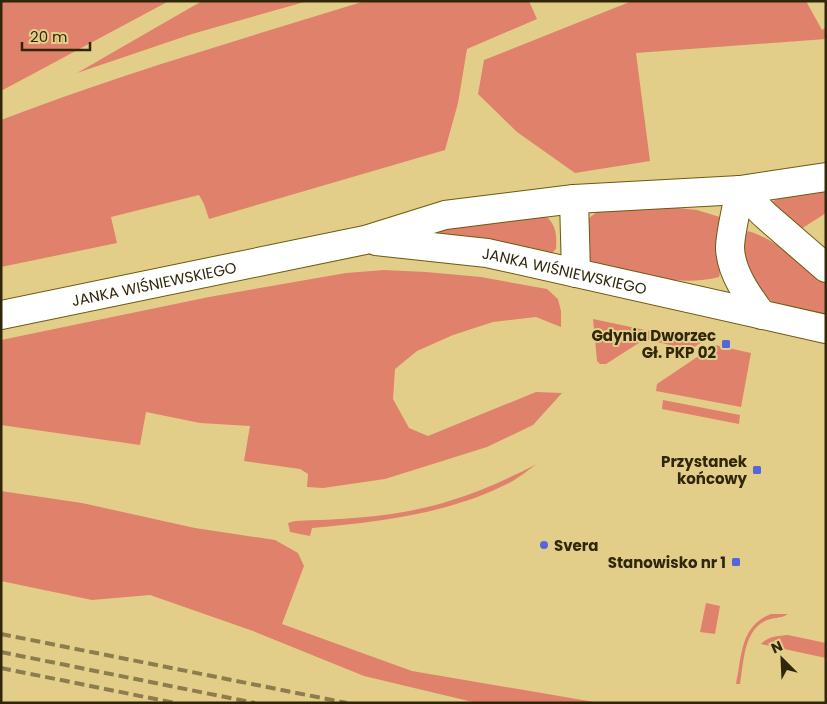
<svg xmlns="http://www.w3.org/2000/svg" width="827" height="704" viewBox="0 0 827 704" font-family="Poppins,sans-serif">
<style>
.green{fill:#e0816c}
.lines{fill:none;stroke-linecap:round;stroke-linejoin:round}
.secondary-casing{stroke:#6d5a10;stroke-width:30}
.secondary{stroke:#fff;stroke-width:28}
.rail{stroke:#8c7d4c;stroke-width:4;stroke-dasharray:10 5;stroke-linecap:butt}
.poi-dot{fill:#5566dc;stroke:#e3ce89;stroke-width:2}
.labels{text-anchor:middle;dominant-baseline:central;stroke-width:4;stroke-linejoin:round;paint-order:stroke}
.street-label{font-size:15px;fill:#30270b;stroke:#e3ce89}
.poi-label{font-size:15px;font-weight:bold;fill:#30270b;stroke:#e3ce89;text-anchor:end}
</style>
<rect width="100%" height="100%" fill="#e3ce89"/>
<g class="green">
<path d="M 1,1 L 169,1 L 1,91 Z"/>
<path d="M 202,1 L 308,1 L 192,34 L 77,73 Z"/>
<path d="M 365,1 L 529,1 L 537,19 L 467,49 L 458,103 L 445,150 L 209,219 L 204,204 L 199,195 L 111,217 L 117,243 L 1,267 L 1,120 C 120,74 243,39 365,1 Z"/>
<path d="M 632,1 L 806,1 L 822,30 L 826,27 L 826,39 L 636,53 L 650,161 L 575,173 L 517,132 L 478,94 L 484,60 Z"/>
<path d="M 826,191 L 826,213 L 801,229 L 769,203 L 784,196 Z"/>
<path d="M 668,207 L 697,210 L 723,218 C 720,229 716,239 716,250 C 716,259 722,269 719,277 C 679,288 629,272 588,264 L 588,219 L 598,211 Z"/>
<path d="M 545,216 C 556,223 557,236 556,249 L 550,255 L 401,236 L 439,228 Z"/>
<path d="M 748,231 C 775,238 804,267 826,284 L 826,316 C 810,313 791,311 776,304 C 758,296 732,247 748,231 Z"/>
<path d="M 384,270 L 426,272 L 481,277 L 547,289 L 558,299 L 561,311 L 561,327 L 536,317 L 493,322 L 453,335 L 417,351 L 395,369 L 393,399 L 409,428 L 428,436 L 536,392 L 562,393 L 533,425 L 487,447 L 385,479 L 323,488 L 307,487 L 308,474 L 300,469 L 244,461 L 250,426 L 200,423 L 146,412 L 140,445 L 1,425 L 1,340 L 209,297 L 346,273 Z"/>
<path d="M 593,319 L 702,342 L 679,357 L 680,353 L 678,347 L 645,339 L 606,364 L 600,364 L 597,361 Z"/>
<path d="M 715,345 L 751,353 L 741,407 L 656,391 L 657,384 Z"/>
<path d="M 663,400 L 740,415 L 739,424 L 662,409 Z"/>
<path d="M 537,464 C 528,470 519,478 509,483 C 448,514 379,522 312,528 L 310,536 L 290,532 L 288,523 L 295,521 C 347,519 399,517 449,501 C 480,492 509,478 537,464 Z"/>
<path d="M 1,491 L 82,503 L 195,528 L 275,540 L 298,553 L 304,566 L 282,624 L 412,671 L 600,703 L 477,703 L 364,676 L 253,631 L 150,595 L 92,600 L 1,581 Z"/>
<path d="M 706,603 L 720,606 L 715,634 L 700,632 Z"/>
<path d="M 771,614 L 788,614 C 781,619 773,617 765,621 C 743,632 744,663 740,684 L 736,684 C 742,656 740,626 771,614 Z"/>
<path d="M 788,635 L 826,643 L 826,658 L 761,644 C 768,636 778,636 788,635 Z"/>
</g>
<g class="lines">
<g class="secondary-casing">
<g id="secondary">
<path d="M 740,190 C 737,206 730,234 730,248 C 731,273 748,296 762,315"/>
<path d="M 740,190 L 765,215 L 826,268"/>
<path d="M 574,199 L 576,273"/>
<path id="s1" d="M 376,241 L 487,253 L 826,329"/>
<path id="s2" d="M 1,315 L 365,240 L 445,215 L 574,199 L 740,190 L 826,177"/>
</g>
</g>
<use href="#secondary" class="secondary"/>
<g class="rail">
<path d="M 1,634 L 347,703"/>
<path d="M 1,652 L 255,703"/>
<path d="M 1,668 L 175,703"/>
</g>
</g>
<g class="poi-dot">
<rect x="721" y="339" width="10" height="10" rx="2.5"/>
<rect x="752" y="465" width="10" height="10" rx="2.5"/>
<circle cx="544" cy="545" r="5"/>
<rect x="731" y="557" width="10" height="10" rx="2.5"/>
</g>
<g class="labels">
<g class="street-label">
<text stroke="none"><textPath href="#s1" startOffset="191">JANKA WIŚNIEWSKIEGO</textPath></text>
<text stroke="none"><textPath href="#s2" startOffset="156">JANKA WIŚNIEWSKIEGO</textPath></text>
</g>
<g class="poi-label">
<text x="716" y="335">Gdynia Dworzec<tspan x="716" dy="17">Gł. PKP 02</tspan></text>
<text x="747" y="461">Przystanek<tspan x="747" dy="17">końcowy</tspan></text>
<text x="554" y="545" text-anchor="start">Svera</text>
<text x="726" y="562">Stanowisko nr 1</text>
</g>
</g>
<rect width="827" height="704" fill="none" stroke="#30270b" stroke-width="5"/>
<g transform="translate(782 659) rotate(336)" stroke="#e3ce89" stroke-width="4" paint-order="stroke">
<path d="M0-4L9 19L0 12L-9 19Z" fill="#30270b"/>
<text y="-8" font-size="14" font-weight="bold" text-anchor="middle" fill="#30270b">N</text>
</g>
<path d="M22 42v8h68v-8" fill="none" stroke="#30270b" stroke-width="2.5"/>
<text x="30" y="42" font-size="15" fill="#30270b" stroke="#e3ce89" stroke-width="4" paint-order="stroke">20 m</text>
</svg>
